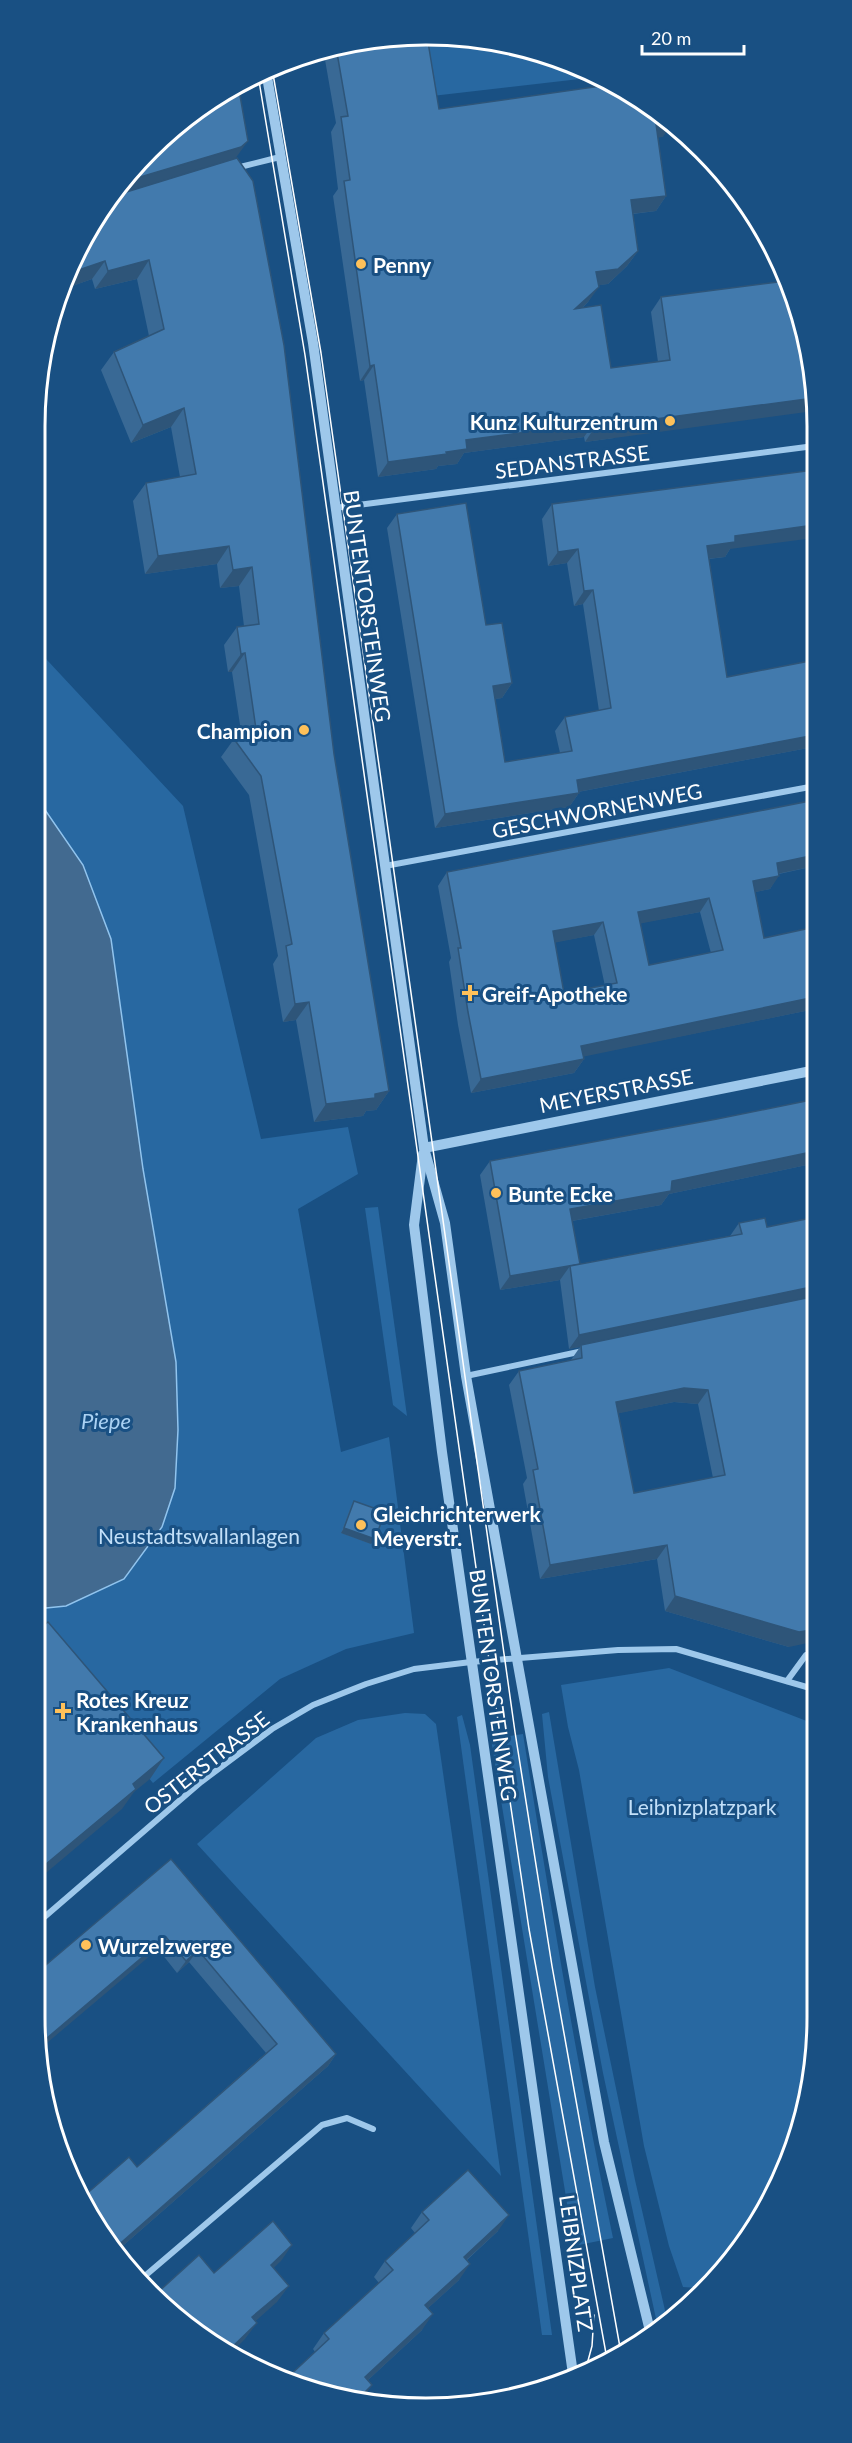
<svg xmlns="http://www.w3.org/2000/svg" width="852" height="2443" viewBox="0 0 852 2443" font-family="Lato,sans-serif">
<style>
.green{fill:#2868a1}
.water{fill:#426a90;stroke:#91c4ee;stroke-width:1.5}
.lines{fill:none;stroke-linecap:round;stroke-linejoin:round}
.minor{stroke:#9ec8eb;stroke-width:6}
.tertiary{stroke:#9ec8eb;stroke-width:10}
.tram{stroke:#fff;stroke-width:1.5}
.wall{fill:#396995;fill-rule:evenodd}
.shaded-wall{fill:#2e5579}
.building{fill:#427aad;stroke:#2e5579;stroke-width:1.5;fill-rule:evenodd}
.poi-dot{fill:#fec15a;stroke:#195083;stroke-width:2}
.labels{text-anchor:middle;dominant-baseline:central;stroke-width:6;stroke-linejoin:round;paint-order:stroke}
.poi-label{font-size:21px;font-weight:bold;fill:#fff;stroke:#195083;text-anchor:start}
.street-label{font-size:21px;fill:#fff;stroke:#195083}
.park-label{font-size:21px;fill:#c3e0f9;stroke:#195083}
.water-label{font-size:22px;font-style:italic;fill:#aad1f3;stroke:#195083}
.rim{fill:none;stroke:#fff;stroke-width:3}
</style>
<rect width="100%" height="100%" fill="#195083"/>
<g class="green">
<path d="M 451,35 L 527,48 L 597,77 L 432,96 L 422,36 Z"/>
<path d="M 34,646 L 183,806 L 261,1139 L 348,1127 L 358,1174 L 298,1209 L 341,1452 L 389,1437 L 414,1633 L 346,1649 L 280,1679 L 153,1783 L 35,1643 Z"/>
<path d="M 378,1207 L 407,1416 L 393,1405 L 365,1208 Z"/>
<path d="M 669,1668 L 817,1725 L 817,2017 L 804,2118 L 751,2235 L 698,2288 L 683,2287 L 669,2246 L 644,2146 L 579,1770 L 568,1727 L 561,1685 Z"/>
<path d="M 549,1712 L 595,1987 L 635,2180 L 667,2319 L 658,2328 L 603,2073 L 548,1777 L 542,1714 Z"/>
<path d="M 405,1713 L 425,1714 L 436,1724 L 501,2176 L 197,1844 L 316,1738 L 358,1720 Z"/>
<path d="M 462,1715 L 470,1745 L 552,2335 L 542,2335 L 457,1717 Z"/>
<path d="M 523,1734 C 550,1903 578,2071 613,2238 L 574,2246 L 491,1739 Z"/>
</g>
<path class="water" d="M 34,798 L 41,804 L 83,865 L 111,939 L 143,1169 L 176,1362 L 178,1430 L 175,1488 L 162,1527 L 124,1579 L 66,1606 L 36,1609 L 34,1608 Z"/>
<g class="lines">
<g class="minor">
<path d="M 236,168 L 280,157"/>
<path d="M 335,508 L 814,446"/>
<path d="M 385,866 L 815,786"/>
<path d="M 466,1376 L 583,1351"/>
<path d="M 787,1681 L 806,1655 L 817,1653"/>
<path d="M 34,1926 L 201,1782 L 272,1729 L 313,1705 L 366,1684 L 414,1669 L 471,1662 L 618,1650 L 676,1649 L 817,1690"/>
<path d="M 139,2281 L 322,2125 L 347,2118 L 373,2129"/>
</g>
<g class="tertiary">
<path d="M 266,71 L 313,343 L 424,1148 L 445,1223 L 466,1376 L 604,2142 L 651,2335"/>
<path d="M 424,1148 L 816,1070"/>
<path d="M 423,1154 L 414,1225 L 442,1452 L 573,2374"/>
</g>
<g class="tram">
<path d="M 272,68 L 321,353 L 515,1732 L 552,1966 L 621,2353"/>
<path d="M 258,75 L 305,355 L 489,1660 L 529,1929 L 607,2359"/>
<path d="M 586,2368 L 592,2346 L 594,2315"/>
</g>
</g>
<g class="wall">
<path d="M 375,38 L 439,109 L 663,137 L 658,137 L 666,196 L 656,211 L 633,214 L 638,251 L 627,266 L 608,284 L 598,285 L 588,302 L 582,308 L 611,368 L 658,362 L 651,312 L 661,297 L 786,281 L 614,438 L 585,442 L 584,437 L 464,453 L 457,464 L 438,466 L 436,469 L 378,477 L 364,380 L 360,381 L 333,196 L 338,189 L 331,132 L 336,123 L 324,54 L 327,49 Z"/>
<path d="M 236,159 L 389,1091 L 376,1110 L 366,1111 L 363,1116 L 314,1122 L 296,1020 L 283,1022 L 273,964 L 278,956 L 249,795 L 221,757 L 234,739 L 242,738 L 232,672 L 228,672 L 224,645 L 237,627 L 244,626 L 239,586 L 220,588 L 217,564 L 145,574 L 133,501 L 146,483 L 180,477 L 171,427 L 131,443 L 101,370 L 114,352 L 149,336 L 137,279 L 95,289 L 92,279 L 61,290 L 75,253 Z"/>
<path d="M 552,504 L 730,549 L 725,557 L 709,559 L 727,677 L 812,743 L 808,748 L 578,792 L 579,793 L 569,807 L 435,828 L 387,528 L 397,514 L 486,625 L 512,683 L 502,698 L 495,699 L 505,762 L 560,753 L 555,731 L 565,717 L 599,711 L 583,604 L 574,606 L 567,563 L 548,566 L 542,519 Z"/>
<path d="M 815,800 L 815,866 L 779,874 L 770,889 L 755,892 L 764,938 L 815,927 L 815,1009 L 583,1056 L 584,1059 L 574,1073 L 471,1093 L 458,1025 L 449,962 L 451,958 L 438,886 L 447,872 ZM 700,912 L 711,953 L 649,965 L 640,923 ZM 594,935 L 605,986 L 564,993 L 555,942 Z"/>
<path d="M 816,1099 L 816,1163 L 669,1194 L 661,1205 L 572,1221 L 580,1264 L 730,1236 L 739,1223 L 765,1218 L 789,1647 L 665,1611 L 657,1559 L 540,1579 L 523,1484 L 527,1478 L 509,1385 L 519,1371 L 571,1360 L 580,1347 L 569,1349 L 560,1280 L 500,1290 L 480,1175 L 490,1161 L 717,1119 ZM 674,1402 L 698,1404 L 713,1478 L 634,1493 L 618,1413 Z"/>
<path d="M 354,1501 L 371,1544 L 341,1533 L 351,1506 Z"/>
<path d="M 171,1859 L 336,2054 L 328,2066 L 117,2251 L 83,2197 L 137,2167 L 266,2053 L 189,1962 L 177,1973 L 158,1949 Z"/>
<path d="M 422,2212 L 498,2231 L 467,2260 L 459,2280 L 428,2308 L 422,2330 L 368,2380 L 315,2352 L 313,2349 L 324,2333 L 379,2283 L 374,2277 L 385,2261 L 415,2233 L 411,2228 Z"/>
</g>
<g class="shaded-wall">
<path d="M 665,123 L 670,126 L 663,137 L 646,139 L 656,124 Z"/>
<path d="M 248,141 L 235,159 L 107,201 L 115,188 L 120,183 Z"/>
<path d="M 666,196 L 656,211 L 621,215 L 631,200 Z"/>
<path d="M 638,251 L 627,266 L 608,284 L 586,287 L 596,272 Z"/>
<path d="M 149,260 L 137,279 L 95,289 L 108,271 Z"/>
<path d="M 105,261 L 92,279 L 61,290 L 67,274 Z"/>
<path d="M 599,287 L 588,302 L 565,324 L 575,309 Z"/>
<path d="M 374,365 L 364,380 L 360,381 L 370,366 Z"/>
<path d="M 814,398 L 814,411 L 585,442 L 595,427 Z"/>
<path d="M 184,408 L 171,427 L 131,443 L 143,425 Z"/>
<path d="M 594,423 L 584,437 L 464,453 L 457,464 L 438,466 L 436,469 L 378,477 L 388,462 L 446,452 L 466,440 Z"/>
<path d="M 814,525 L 814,538 L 730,549 L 725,557 L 697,560 L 707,546 L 735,536 Z"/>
<path d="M 229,546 L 217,564 L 145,574 L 158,556 Z"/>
<path d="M 578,549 L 567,563 L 548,566 L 558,552 Z"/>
<path d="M 252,567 L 239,586 L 220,588 L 233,570 Z"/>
<path d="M 593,590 L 583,604 L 574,606 L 584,591 Z"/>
<path d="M 245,653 L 232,672 L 228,672 L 241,654 Z"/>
<path d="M 512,683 L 502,698 L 483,701 L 493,686 Z"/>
<path d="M 815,734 L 815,743 L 812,743 L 808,748 L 567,794 L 577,780 Z"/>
<path d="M 579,793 L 569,807 L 435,828 L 445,814 Z"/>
<path d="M 815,855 L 815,866 L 767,876 L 777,863 Z"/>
<path d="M 779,876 L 770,889 L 743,895 L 753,881 Z"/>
<path d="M 709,898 L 700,912 L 628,926 L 638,912 Z"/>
<path d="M 603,922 L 594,935 L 543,945 L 553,931 Z"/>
<path d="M 815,997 L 815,1009 L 572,1059 L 581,1046 Z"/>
<path d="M 309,1002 L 296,1020 L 283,1022 L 295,1004 Z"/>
<path d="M 584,1059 L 574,1073 L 471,1093 L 481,1079 Z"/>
<path d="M 389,1091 L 376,1110 L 366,1111 L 363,1116 L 314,1122 L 326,1104 Z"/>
<path d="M 816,1151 L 816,1163 L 669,1194 L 661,1205 L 560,1223 L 570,1209 L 672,1181 Z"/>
<path d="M 570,1266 L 560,1280 L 500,1290 L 510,1276 Z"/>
<path d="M 816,1286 L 816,1298 L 581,1345 L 580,1347 L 569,1349 L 579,1335 Z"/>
<path d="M 684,1388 L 708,1390 L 698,1404 L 674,1402 L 606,1416 L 616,1402 Z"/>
<path d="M 344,1528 L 375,1539 L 371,1544 L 341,1533 Z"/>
<path d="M 667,1545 L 657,1559 L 540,1579 L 550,1565 Z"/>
<path d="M 675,1596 L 817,1629 L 817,1641 L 789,1647 L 665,1611 Z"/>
<path d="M 164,1758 L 150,1779 L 134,1792 L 122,1809 L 34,1883 L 34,1874 L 133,1784 Z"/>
<path d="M 166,1937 L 158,1949 L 41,2048 L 40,2044 Z"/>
<path d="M 198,1950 L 189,1962 L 177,1973 L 186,1961 Z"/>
<path d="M 336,2054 L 328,2066 L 117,2251 L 115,2248 Z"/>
<path d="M 509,2215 L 498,2231 L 452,2273 L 464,2257 Z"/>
<path d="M 292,2245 L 281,2261 L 260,2281 L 271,2265 Z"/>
<path d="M 470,2264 L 459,2280 L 414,2321 L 425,2305 Z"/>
<path d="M 289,2286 L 277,2302 L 241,2334 L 252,2317 Z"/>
<path d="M 433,2314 L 422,2330 L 354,2393 L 365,2377 Z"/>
<path d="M 257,2323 L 245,2339 L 232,2352 L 229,2350 Z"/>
<path d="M 372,2385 L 361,2401 L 357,2400 Z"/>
</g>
<g class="building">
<path d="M 427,36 L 439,109 L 615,84 L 622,87 L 665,123 L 656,124 L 666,196 L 631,200 L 638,251 L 618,269 L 596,272 L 599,287 L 575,309 L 601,305 L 611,368 L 670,360 L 661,297 L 786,281 L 814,375 L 814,398 L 595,427 L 594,423 L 466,440 L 467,449 L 446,452 L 447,454 L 388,462 L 374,365 L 370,366 L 344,181 L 350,180 L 341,117 L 348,116 L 336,47 L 375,38 Z"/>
<path d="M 238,84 L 248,141 L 241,147 L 120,183 L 168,132 L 230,87 Z"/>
<path d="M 237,158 L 253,181 L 284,345 L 334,754 L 389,1091 L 375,1094 L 375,1098 L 326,1104 L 309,1002 L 295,1004 L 286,946 L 292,944 L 261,776 L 234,739 L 257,736 L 245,653 L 241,654 L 237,627 L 259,624 L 252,567 L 233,570 L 229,546 L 158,556 L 146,483 L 196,474 L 184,408 L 143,425 L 114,352 L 164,329 L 149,260 L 108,271 L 105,261 L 67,274 L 75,253 L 113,192 L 117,195 Z"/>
<path d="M 814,470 L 814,525 L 735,536 L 735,542 L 707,546 L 727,677 L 815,660 L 815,735 L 577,780 L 579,793 L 445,814 L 397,514 L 466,503 L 486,625 L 502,623 L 512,683 L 493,686 L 505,762 L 572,751 L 565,717 L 611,708 L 593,590 L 584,591 L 578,549 L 558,552 L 552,504 Z"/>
<path d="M 815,800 L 815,855 L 777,863 L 779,876 L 753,881 L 764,938 L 815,927 L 815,997 L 581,1046 L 584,1059 L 481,1079 L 468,1012 L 458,948 L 461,948 L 447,872 ZM 709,898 L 723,950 L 649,965 L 638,912 ZM 603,922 L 617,983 L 564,993 L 553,931 Z"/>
<path d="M 816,1099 L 816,1151 L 672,1181 L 671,1191 L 570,1209 L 580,1264 L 510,1276 L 490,1161 L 717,1119 Z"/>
<path d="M 816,1217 L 816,1286 L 579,1335 L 570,1266 L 742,1234 L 739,1223 L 765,1218 L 767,1227 Z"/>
<path d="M 816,1296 L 817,1629 L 799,1632 L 675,1596 L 667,1545 L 550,1565 L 533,1470 L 538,1469 L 519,1371 L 582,1358 L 581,1345 ZM 684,1388 L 708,1390 L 725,1475 L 634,1493 L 616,1402 Z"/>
<path d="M 354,1501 L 385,1512 L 375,1539 L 344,1528 Z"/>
<path d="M 48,1622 L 164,1758 L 133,1784 L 136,1789 L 34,1874 L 34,1633 Z"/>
<path d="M 171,1859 L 336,2054 L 115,2248 L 83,2197 L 129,2157 L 137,2167 L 277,2044 L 198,1950 L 186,1961 L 166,1937 L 40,2044 L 34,2017 L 34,1975 Z"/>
<path d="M 468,2170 L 509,2215 L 464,2257 L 470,2264 L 425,2305 L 433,2314 L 365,2377 L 372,2385 L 357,2400 L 287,2378 L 329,2339 L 324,2333 L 393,2270 L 385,2261 L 429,2220 L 422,2212 Z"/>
<path d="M 273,2221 L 292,2245 L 271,2265 L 289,2286 L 252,2317 L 257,2323 L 230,2349 L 235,2354 L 156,2294 L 199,2255 L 214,2273 Z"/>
</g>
<g class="poi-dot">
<circle cx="361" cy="264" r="6"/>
<circle cx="670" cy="421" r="6"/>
<circle cx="304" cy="730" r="6"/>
<path d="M467 984h6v6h6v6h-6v6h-6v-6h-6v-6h6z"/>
<circle cx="496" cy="1193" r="6"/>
<circle cx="361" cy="1525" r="6"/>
<path d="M60 1702h6v6h6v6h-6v6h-6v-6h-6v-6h6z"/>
<circle cx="86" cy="1945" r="6"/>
</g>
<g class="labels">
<g class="poi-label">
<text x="373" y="264">Penny</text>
<text x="658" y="421" text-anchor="end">Kunz Kulturzentrum</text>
<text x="292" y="730" text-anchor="end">Champion</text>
<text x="482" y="993">Greif-Apotheke</text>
<text x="508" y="1193">Bunte Ecke</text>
<text x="373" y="1513">Gleichrichterwerk<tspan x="373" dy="24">Meyerstr.</tspan></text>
<text x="76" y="1699">Rotes Kreuz<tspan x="76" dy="24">Krankenhaus</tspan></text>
<text x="98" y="1945">Wurzelzwerge</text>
</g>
<g class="street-label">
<text transform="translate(572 461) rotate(-7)">SEDANSTRASSE</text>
<text transform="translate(368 606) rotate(82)">BUNTENTORSTEINWEG</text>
<text transform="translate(597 810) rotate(-11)">GESCHWORNENWEG</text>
<text transform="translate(616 1090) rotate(-11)">MEYERSTRASSE</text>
<text transform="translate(494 1685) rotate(82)">BUNTENTORSTEINWEG</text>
<text transform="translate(206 1762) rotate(-38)">OSTERSTRASSE</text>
<text transform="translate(577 2263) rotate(82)">LEIBNIZPLATZ</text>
</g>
<g class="park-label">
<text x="199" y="1535">Neustadtswallanlagen</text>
<text x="702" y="1806">Leibnizplatzpark</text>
</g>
<g class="water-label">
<text x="106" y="1420">Piepe</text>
</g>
</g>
<path d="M0 0H852V2443H0ZM426 45H426A381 381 0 0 1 807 426V2017A381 381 0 0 1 426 2398H426A381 381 0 0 1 45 2017V426A381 381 0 0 1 426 45Z" fill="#195083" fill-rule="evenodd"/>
<path class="rim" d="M426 45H426A381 381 0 0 1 807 426V2017A381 381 0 0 1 426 2398H426A381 381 0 0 1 45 2017V426A381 381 0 0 1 426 45Z"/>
<path d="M642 45v9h102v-9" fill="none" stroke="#ffffff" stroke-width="3"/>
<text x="651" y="45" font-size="18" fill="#ffffff" stroke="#195083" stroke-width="4.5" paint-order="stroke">20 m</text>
</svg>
